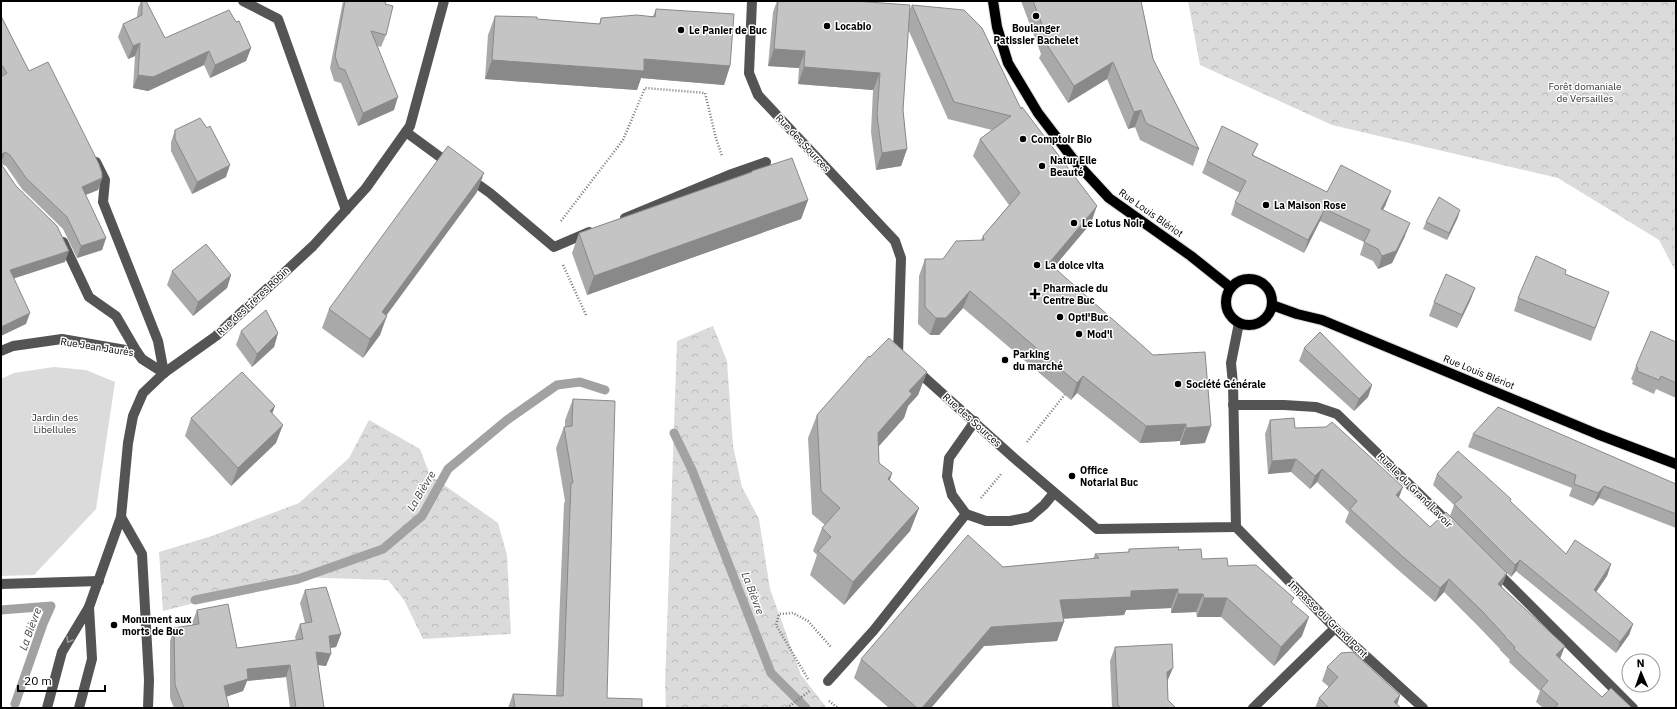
<svg xmlns="http://www.w3.org/2000/svg" width="1677" height="709" viewBox="0 0 1677 709" font-family="'IBM Plex Sans',sans-serif">
<style>
.forest{fill:url(#forest-crowns)}
.park{fill:#dbdbdb}
.lines{fill:none;stroke-linecap:round;stroke-linejoin:round}
.stream{stroke:#a2a2a2;stroke-width:9}
.major-casing{stroke:#dbdbdb;stroke-width:12}
.path{stroke:#767676;stroke-width:2.5;stroke-dasharray:1 2;stroke-linecap:butt}
.minor{stroke:#545454;stroke-width:10}
.major{stroke:#000;stroke-width:10}
.wall{fill:#a9a9a9}
.shaded-wall{fill:#898989}
.building{fill:#c4c4c4;stroke:#898989}
.oneway{stroke:#989898}
.poi-dot{fill:#000;stroke:#fff;stroke-width:1.5}
.labels{text-anchor:middle;dominant-baseline:central;stroke-width:3;stroke-linejoin:round;paint-order:stroke}
.poi-label{font-size:10px;font-weight:bold;fill:#000;stroke:#fff;text-anchor:start}
.park-label{font-size:10px;fill:#323232;stroke:#fff}
.street-label{font-size:10px;fill:#000;stroke:#fff}
.water-label{font-size:11px;font-style:italic;fill:#434343;stroke:#fff}
</style>
<defs>
<pattern id="forest-crowns" width="20" height="18" patternUnits="userSpaceOnUse"><rect width="20" height="18" fill="#dbdbdb"/><path d="M2 6a3 3 0 1 1 6 0M12 15a3 3 0 1 1 6 0" fill="none" stroke="#bababa"/></pattern>
</defs>
<rect width="100%" height="100%" fill="#fff"/>
<g class="forest">
<path d="M 1188,1 L 1676,1 L 1676,272 L 1659,240 L 1558,178 L 1332,125 L 1200,65 Z"/>
<path d="M 713,326 L 727,361 L 733,446 L 742,487 L 759,519 L 770,589 L 801,675 L 827,708 L 666,708 L 665,685 L 677,341 Z"/>
<path d="M 369,420 L 420,449 L 430,475 L 498,523 L 507,555 L 511,634 L 423,639 L 404,600 L 388,580 L 296,577 L 163,611 L 159,552 L 212,536 L 299,503 L 349,458 Z"/>
</g>
<path class="park" d="M 54,367 L 86,370 L 115,382 L 96,509 L 34,575 L 1,576 L 1,379 L 14,373 Z"/>
<g class="lines">
<g class="stream">
<path d="M 674,433 L 692,470 L 771,673 L 806,708"/>
<path d="M 195,600 L 298,579 L 383,549 L 422,516 L 448,469 L 507,420 L 557,385 L 580,382 L 605,390"/>
<path d="M 1,610 L 51,606 L 43,624 L 15,704"/>
</g>
<g class="major-casing">
<g id="major">
<path d="M 993,1 L 997,27 L 1008,63 L 1038,113 L 1073,159 L 1109,198 L 1191,256 L 1231,288"/>
<circle cx="1249" cy="302" r="23"/>
<path d="M 1272,305 L 1297,314 L 1322,320 L 1597,434 L 1676,464"/>
</g>
</g>
<g class="path">
<path d="M 561,221 L 623,140 L 645,88 L 705,93 L 716,138 L 722,156"/>
<path d="M 563,265 L 586,315"/>
<path d="M 1027,442 L 1066,393"/>
<path d="M 981,498 L 1001,474"/>
<path d="M 808,679 L 776,625 L 779,614 L 793,613 L 808,621 L 831,647"/>
<path d="M 829,701 L 838,708"/>
<path d="M 787,708 L 811,690"/>
</g>
<g class="minor">
<path d="M 243,1 L 278,19 L 346,210"/>
<path d="M 752,1 L 749,73 L 758,95 L 895,241 L 901,258 L 898,354 L 902,358"/>
<path d="M 406,132 L 451,165"/>
<path d="M 96,162 L 105,180 L 103,202 L 158,341 L 164,373"/>
<path d="M 469,178 L 490,193 L 554,247 L 589,232"/>
<path d="M 625,218 L 729,175 L 766,162"/>
<path d="M 63,242 L 89,297 L 116,316 L 137,352"/>
<path d="M 1,351 L 13,346 L 62,339 L 137,352 L 142,359 L 164,373"/>
<path d="M 914,368 L 1014,458 L 1097,529 L 1236,527 L 1233,384 L 1231,363 L 1239,323"/>
<path d="M 1233,405 L 1284,405 L 1316,407 L 1337,414 L 1451,525"/>
<path d="M 975,421 L 949,458 L 947,476 L 952,495 L 966,514 L 986,521 L 1010,521 L 1030,517 L 1044,505 L 1054,493"/>
<path d="M 121,517 L 142,554 L 149,680 L 148,708"/>
<path d="M 1236,527 L 1335,628 L 1423,708"/>
<path d="M 1496,571 L 1633,708"/>
<path d="M 1,584 L 99,581"/>
<path d="M 828,681 L 874,630 L 966,514"/>
<path d="M 47,708 L 62,652 L 89,607 L 121,517 L 128,443 L 133,416 L 143,393 L 164,373 L 216,336 L 313,246 L 366,188 L 410,126 L 444,1"/>
<path d="M 79,708 L 92,659 L 89,607"/>
<path d="M 1253,708 L 1335,628"/>
</g>
<use href="#major" class="major"/>
</g>
<g class="wall">
<path d="M 141,1 L 146,1 L 165,38 L 251,48 L 246,61 L 210,78 L 204,65 L 148,91 L 133,88 L 135,56 L 128,59 L 118,37 L 123,24 L 137,17 L 138,8 Z"/>
<path d="M 343,1 L 386,1 L 385,4 L 386,35 L 381,47 L 378,46 L 394,110 L 358,126 L 341,83 L 334,81 L 330,68 Z"/>
<path d="M 777,1 L 854,1 L 909,11 L 912,5 L 1021,109 L 1091,223 L 1054,267 L 1205,443 L 1180,445 L 1180,441 L 1140,443 L 1077,393 L 1071,400 L 963,308 L 939,335 L 930,335 L 918,324 L 919,276 L 925,259 L 943,259 L 981,240 L 983,236 L 1009,205 L 973,156 L 980,139 L 992,130 L 948,119 L 908,29 L 903,110 L 907,149 L 901,166 L 876,170 L 871,132 L 873,90 L 798,84 L 799,68 L 768,66 L 773,12 Z"/>
<path d="M 1021,1 L 1141,1 L 1153,59 L 1199,149 L 1193,166 L 1140,140 L 1135,127 L 1128,129 L 1107,79 L 1068,103 L 1039,58 L 1041,54 Z"/>
<path d="M 656,9 L 730,66 L 724,85 L 641,78 L 637,90 L 485,79 L 488,35 L 495,16 L 599,24 L 601,18 L 653,16 Z"/>
<path d="M 1,16 L 29,71 L 102,178 L 98,190 L 85,195 L 106,238 L 102,250 L 77,258 L 63,229 L 22,189 L 6,166 L 1,164 Z"/>
<path d="M 207,128 L 226,177 L 192,194 L 171,151 L 171,142 L 175,130 Z"/>
<path d="M 1258,144 L 1253,155 L 1327,192 L 1386,204 L 1383,210 L 1405,236 L 1392,263 L 1378,269 L 1373,261 L 1360,255 L 1364,242 L 1320,221 L 1304,253 L 1231,215 L 1235,202 L 1240,193 L 1202,173 L 1207,161 Z"/>
<path d="M 752,171 L 808,200 L 801,219 L 587,295 L 572,253 L 579,233 L 751,172 Z"/>
<path d="M 477,192 L 386,315 L 380,335 L 363,358 L 322,328 L 329,309 Z"/>
<path d="M 1458,217 L 1447,240 L 1423,229 L 1426,222 Z"/>
<path d="M 172,271 L 231,275 L 227,288 L 193,316 L 167,285 Z"/>
<path d="M 1565,274 L 1609,292 L 1591,341 L 1514,311 L 1518,298 Z"/>
<path d="M 1475,288 L 1470,301 L 1457,328 L 1429,316 L 1434,302 Z"/>
<path d="M 241,331 L 278,333 L 274,347 L 252,367 L 236,345 Z"/>
<path d="M 1676,342 L 1676,398 L 1656,389 L 1654,394 L 1632,384 L 1633,381 L 1631,379 L 1636,366 Z"/>
<path d="M 1304,348 L 1372,385 L 1368,397 L 1354,411 L 1299,361 Z"/>
<path d="M 870,357 L 927,372 L 918,395 L 908,406 L 904,418 L 879,446 L 879,463 L 892,473 L 890,480 L 919,508 L 910,531 L 844,605 L 810,575 L 817,555 L 813,551 L 822,528 L 825,525 L 812,514 L 808,438 L 817,415 Z"/>
<path d="M 573,399 L 607,698 L 642,708 L 508,708 L 513,694 L 556,696 L 564,504 L 565,501 L 556,448 L 564,427 L 565,427 L 565,420 Z"/>
<path d="M 275,406 L 272,413 L 276,443 L 231,486 L 185,436 L 191,418 Z"/>
<path d="M 1270,420 L 1295,428 L 1399,498 L 1430,527 L 1502,586 L 1502,587 L 1560,658 L 1602,697 L 1632,708 L 1543,708 L 1536,702 L 1540,691 L 1509,662 L 1510,660 L 1500,650 L 1500,649 L 1478,626 L 1444,592 L 1435,602 L 1397,569 L 1345,522 L 1349,512 L 1317,482 L 1310,489 L 1291,472 L 1268,474 L 1265,434 Z"/>
<path d="M 1473,434 L 1676,484 L 1676,528 L 1599,498 L 1593,506 L 1569,496 L 1572,488 L 1468,447 Z"/>
<path d="M 1437,474 L 1510,501 L 1566,554 L 1611,564 L 1607,576 L 1596,592 L 1633,624 L 1629,635 L 1616,653 L 1516,571 L 1511,577 L 1450,516 L 1454,505 L 1433,485 Z"/>
<path d="M 1129,549 L 1178,550 L 1202,559 L 1228,566 L 1292,603 L 1302,636 L 1274,666 L 1221,617 L 1197,617 L 1196,612 L 1171,613 L 1171,608 L 1126,610 L 1124,615 L 1063,619 L 1057,641 L 984,646 L 931,708 L 889,708 L 854,678 L 861,659 L 1003,567 L 1093,559 L 1095,554 L 1128,553 Z"/>
<path d="M 305,590 L 341,634 L 336,647 L 330,648 L 326,666 L 318,665 L 324,708 L 290,708 L 286,677 L 247,681 L 243,691 L 226,697 L 229,708 L 174,708 L 170,698 L 170,641 L 174,628 L 192,625 L 192,623 L 197,610 L 237,648 L 296,640 L 295,637 L 300,624 L 305,623 L 300,603 Z"/>
<path d="M 1115,647 L 1167,682 L 1168,700 L 1176,708 L 1112,708 L 1110,661 Z"/>
<path d="M 1327,667 L 1400,695 L 1397,705 L 1401,708 L 1315,708 L 1319,698 L 1329,687 L 1322,681 Z"/>
</g>
<g class="shaded-wall">
<path d="M 140,43 L 135,56 L 128,59 L 133,46 Z"/>
<path d="M 251,48 L 246,61 L 210,78 L 215,65 Z"/>
<path d="M 774,49 L 805,51 L 799,68 L 768,66 Z"/>
<path d="M 209,51 L 204,65 L 148,91 L 133,88 L 138,75 Z"/>
<path d="M 644,59 L 730,66 L 724,85 L 641,78 L 637,90 L 485,79 L 492,60 Z"/>
<path d="M 1113,62 L 1107,79 L 1068,103 L 1074,86 Z"/>
<path d="M 804,67 L 880,73 L 873,90 L 798,84 Z"/>
<path d="M 398,97 L 394,110 L 358,126 L 363,113 Z"/>
<path d="M 1141,110 L 1135,127 L 1128,129 L 1134,112 Z"/>
<path d="M 907,149 L 901,166 L 876,170 L 882,153 Z"/>
<path d="M 5,152 L 1,163 L 1,155 Z"/>
<path d="M 230,165 L 226,177 L 192,194 L 197,182 Z"/>
<path d="M 484,173 L 477,192 L 375,331 L 382,312 Z"/>
<path d="M 102,178 L 98,190 L 78,198 L 82,187 Z"/>
<path d="M 1391,191 L 1386,204 L 1376,222 L 1381,209 Z"/>
<path d="M 808,200 L 801,219 L 587,295 L 594,276 Z"/>
<path d="M 1097,206 L 1091,223 L 1043,280 L 1049,263 Z"/>
<path d="M 1325,209 L 1320,221 L 1304,253 L 1308,240 Z"/>
<path d="M 1460,210 L 1458,217 L 1447,240 L 1449,233 Z"/>
<path d="M 1410,223 L 1405,236 L 1392,263 L 1378,269 L 1382,256 Z"/>
<path d="M 106,238 L 102,250 L 77,258 L 81,246 Z"/>
<path d="M 69,251 L 65,262 L 6,281 L 10,270 Z"/>
<path d="M 231,275 L 227,288 L 193,316 L 198,302 Z"/>
<path d="M 1475,288 L 1470,301 L 1457,328 L 1462,315 Z"/>
<path d="M 970,291 L 963,308 L 939,335 L 930,335 L 936,318 Z"/>
<path d="M 30,313 L 26,324 L 1,336 L 1,327 Z"/>
<path d="M 387,316 L 380,335 L 363,358 L 370,339 Z"/>
<path d="M 278,333 L 274,347 L 252,367 L 257,354 Z"/>
<path d="M 927,372 L 918,395 L 908,406 L 904,418 L 870,456 L 878,433 L 909,391 Z"/>
<path d="M 1083,376 L 1077,393 L 1071,400 L 1077,383 Z"/>
<path d="M 1372,385 L 1368,397 L 1354,411 L 1359,399 Z"/>
<path d="M 275,406 L 268,425 L 270,411 Z"/>
<path d="M 1186,424 L 1180,441 L 1140,443 L 1146,426 Z"/>
<path d="M 283,425 L 276,443 L 231,486 L 238,468 Z"/>
<path d="M 1211,426 L 1205,443 L 1180,445 L 1186,428 Z"/>
<path d="M 1296,459 L 1291,472 L 1268,474 L 1272,461 Z"/>
<path d="M 1322,469 L 1317,482 L 1310,489 L 1315,476 Z"/>
<path d="M 892,473 L 884,496 L 888,479 Z"/>
<path d="M 1604,486 L 1599,498 L 1593,506 L 1598,493 Z"/>
<path d="M 1403,487 L 1398,500 L 1396,495 Z"/>
<path d="M 919,508 L 910,531 L 844,605 L 853,582 Z"/>
<path d="M 1520,560 L 1516,571 L 1511,577 L 1515,565 Z"/>
<path d="M 1611,564 L 1607,576 L 1590,601 L 1594,590 Z"/>
<path d="M 1507,573 L 1502,586 L 1493,597 L 1498,584 Z"/>
<path d="M 1449,579 L 1444,592 L 1435,602 L 1440,588 Z"/>
<path d="M 1153,589 L 1178,589 L 1171,608 L 1126,610 L 1124,615 L 1053,619 L 1060,600 L 1131,591 Z"/>
<path d="M 1178,594 L 1203,594 L 1196,612 L 1171,613 Z"/>
<path d="M 1204,598 L 1227,598 L 1221,617 L 1197,617 Z"/>
<path d="M 1309,617 L 1302,636 L 1274,666 L 1281,647 Z"/>
<path d="M 1064,622 L 1057,641 L 984,646 L 931,708 L 922,708 L 991,627 Z"/>
<path d="M 1633,624 L 1629,635 L 1616,653 L 1620,642 Z"/>
<path d="M 341,634 L 336,647 L 324,649 L 329,636 Z"/>
<path d="M 1565,646 L 1560,659 L 1556,655 Z"/>
<path d="M 316,652 L 331,654 L 326,666 L 312,664 Z"/>
<path d="M 290,665 L 286,677 L 247,681 L 243,691 L 219,699 L 224,686 L 247,669 Z"/>
<path d="M 1173,668 L 1167,682 L 1167,672 Z"/>
<path d="M 1400,695 L 1396,708 L 1394,702 Z"/>
</g>
<g class="building">
<path d="M 142,1 L 146,1 L 165,38 L 229,10 L 236,22 L 239,21 L 251,48 L 215,65 L 209,51 L 153,77 L 138,75 L 140,43 L 133,46 L 123,24 L 142,15 Z"/>
<path d="M 345,1 L 386,1 L 385,4 L 393,6 L 386,35 L 371,31 L 398,97 L 363,113 L 345,70 L 339,68 L 335,56 Z"/>
<path d="M 778,1 L 854,1 L 910,5 L 903,110 L 907,149 L 882,153 L 877,115 L 880,73 L 804,67 L 805,51 L 774,49 Z"/>
<path d="M 1033,1 L 1141,1 L 1153,59 L 1199,149 L 1146,123 L 1141,110 L 1134,112 L 1113,62 L 1074,86 L 1045,42 L 1048,40 Z"/>
<path d="M 912,5 L 964,10 L 982,28 L 1021,109 L 1022,107 L 1097,206 L 1049,263 L 1153,355 L 1205,352 L 1211,426 L 1186,428 L 1186,424 L 1146,426 L 1083,376 L 1077,383 L 970,291 L 946,318 L 936,318 L 925,307 L 925,259 L 943,259 L 956,241 L 984,240 L 983,236 L 1020,193 L 980,139 L 1011,116 L 954,102 Z"/>
<path d="M 656,9 L 734,14 L 730,66 L 644,59 L 644,71 L 492,60 L 495,16 L 537,17 L 537,19 L 600,24 L 601,18 L 637,15 L 655,17 Z"/>
<path d="M 1,16 L 29,71 L 48,62 L 99,164 L 102,173 L 102,178 L 82,187 L 106,238 L 81,246 L 67,217 L 26,178 L 10,155 L 5,152 L 1,155 L 1,77 L 7,73 L 1,64 Z"/>
<path d="M 200,118 L 207,128 L 210,126 L 230,165 L 197,182 L 175,139 L 175,130 Z"/>
<path d="M 1222,126 L 1258,144 L 1252,155 L 1327,192 L 1341,165 L 1391,191 L 1381,209 L 1410,223 L 1396,251 L 1382,256 L 1378,249 L 1364,242 L 1370,230 L 1325,209 L 1308,240 L 1235,202 L 1246,181 L 1207,161 Z"/>
<path d="M 448,146 L 484,173 L 382,312 L 387,316 L 370,339 L 329,309 Z"/>
<path d="M 792,158 L 808,200 L 594,276 L 579,233 L 752,172 L 752,171 Z"/>
<path d="M 1,164 L 16,186 L 57,226 L 69,251 L 10,270 L 30,313 L 1,327 Z"/>
<path d="M 1439,197 L 1460,210 L 1449,233 L 1426,222 Z"/>
<path d="M 206,244 L 231,275 L 198,302 L 172,271 Z"/>
<path d="M 1536,256 L 1566,270 L 1565,274 L 1609,292 L 1595,328 L 1518,298 Z"/>
<path d="M 1446,274 L 1475,288 L 1462,315 L 1434,302 Z"/>
<path d="M 266,310 L 278,333 L 257,354 L 241,331 Z"/>
<path d="M 1651,331 L 1676,342 L 1676,383 L 1661,376 L 1659,380 L 1637,371 L 1638,368 L 1636,366 Z"/>
<path d="M 1320,332 L 1372,385 L 1359,399 L 1304,348 Z"/>
<path d="M 889,338 L 927,372 L 909,391 L 912,394 L 878,433 L 879,463 L 892,473 L 888,479 L 919,508 L 853,582 L 818,551 L 831,537 L 822,528 L 840,508 L 821,491 L 817,415 L 869,356 L 870,357 Z"/>
<path d="M 242,372 L 275,406 L 270,411 L 283,425 L 238,468 L 191,418 Z"/>
<path d="M 573,399 L 615,401 L 607,698 L 642,699 L 642,708 L 515,708 L 513,694 L 563,696 L 571,483 L 573,483 L 564,427 L 572,426 Z"/>
<path d="M 1498,407 L 1676,484 L 1676,514 L 1604,486 L 1598,493 L 1574,484 L 1576,475 L 1473,434 Z"/>
<path d="M 1294,418 L 1295,428 L 1326,427 L 1332,422 L 1403,487 L 1396,495 L 1430,527 L 1446,512 L 1507,573 L 1498,584 L 1565,646 L 1556,655 L 1602,697 L 1611,688 L 1632,708 L 1555,708 L 1558,704 L 1541,689 L 1548,681 L 1514,649 L 1515,647 L 1505,637 L 1505,636 L 1483,612 L 1449,579 L 1440,588 L 1402,556 L 1350,509 L 1357,501 L 1322,469 L 1315,476 L 1296,459 L 1272,461 L 1270,420 Z"/>
<path d="M 1458,451 L 1511,499 L 1510,501 L 1566,554 L 1575,540 L 1611,564 L 1594,590 L 1633,624 L 1620,642 L 1520,560 L 1515,565 L 1454,504 L 1462,497 L 1437,474 Z"/>
<path d="M 968,535 L 1003,567 L 1099,558 L 1095,554 L 1129,552 L 1129,549 L 1179,547 L 1178,550 L 1201,549 L 1202,559 L 1227,558 L 1228,566 L 1256,565 L 1294,598 L 1291,602 L 1309,617 L 1281,647 L 1227,598 L 1204,598 L 1203,594 L 1178,594 L 1178,589 L 1131,591 L 1131,597 L 1060,600 L 1064,622 L 991,627 L 922,708 L 917,708 L 861,659 Z"/>
<path d="M 326,587 L 341,634 L 329,636 L 331,654 L 316,652 L 324,708 L 296,708 L 290,665 L 247,669 L 248,679 L 224,686 L 229,708 L 184,708 L 175,685 L 174,628 L 199,624 L 197,610 L 228,604 L 237,648 L 303,639 L 300,624 L 312,622 L 305,590 Z"/>
<path d="M 1172,644 L 1173,668 L 1167,672 L 1168,700 L 1176,708 L 1121,708 L 1118,705 L 1115,647 Z"/>
<path d="M 1353,652 L 1400,695 L 1394,702 L 1401,708 L 1329,708 L 1319,698 L 1338,677 L 1327,667 L 1341,653 Z"/>
</g>
<defs><path id="oneway-chevron" d="M-2-3.5L2.5 0L-2 3.5" fill="none" stroke-width="1.6" stroke-linecap="round" stroke-linejoin="round"/></defs>
<use class="oneway" href="#oneway-chevron" transform="translate(69 640) rotate(121)"/>
<g class="poi-dot">
<circle cx="1036" cy="16" r="4"/>
<circle cx="827" cy="26" r="4"/>
<circle cx="681" cy="30" r="4"/>
<circle cx="1023" cy="139" r="4"/>
<circle cx="1042" cy="166" r="4"/>
<circle cx="1266" cy="205" r="4"/>
<circle cx="1074" cy="223" r="4"/>
<circle cx="1037" cy="265" r="4"/>
<path d="M1033 288h4v4h4v4h-4v4h-4v-4h-4v-4h4z"/>
<circle cx="1060" cy="317" r="4"/>
<circle cx="1079" cy="334" r="4"/>
<circle cx="1005" cy="360" r="4"/>
<circle cx="1178" cy="384" r="4"/>
<circle cx="1072" cy="476" r="4"/>
<circle cx="114" cy="625" r="4"/>
</g>
<g class="labels">
<g class="poi-label">
<text x="835" y="26">Locabio</text>
<text x="1036" y="28" text-anchor="middle">Boulanger<tspan x="1036" dy="12">Patissier Bachelet</tspan></text>
<text x="689" y="30">Le Panier de Buc</text>
<text x="1031" y="139">Comptoir Bio</text>
<text x="1050" y="160">Natur Elle<tspan x="1050" dy="12">Beauté</tspan></text>
<text x="1274" y="205">La Maison Rose</text>
<text x="1082" y="223">Le Lotus Noir</text>
<text x="1045" y="265">La dolce vita</text>
<text x="1043" y="288">Pharmacie du<tspan x="1043" dy="12">Centre Buc</tspan></text>
<text x="1068" y="317">Opti'Buc</text>
<text x="1087" y="334">Mod'l</text>
<text x="1013" y="354">Parking<tspan x="1013" dy="12">du marché</tspan></text>
<text x="1186" y="384">Société Générale</text>
<text x="1080" y="470">Office<tspan x="1080" dy="12">Notarial Buc</tspan></text>
<text x="122" y="619">Monument aux<tspan x="122" dy="12">morts de Buc</tspan></text>
</g>
<g class="park-label">
<text x="1585" y="86">Forêt domaniale<tspan x="1585" dy="12">de Versailles</tspan></text>
<text x="55" y="417">Jardin des<tspan x="55" dy="12">Libellules</tspan></text>
</g>
<g class="street-label">
<text transform="translate(803 143) rotate(47)">Rue des Sources</text>
<text transform="translate(1151 213) rotate(35)">Rue Louis Blériot</text>
<text transform="translate(253 301) rotate(-43)">Rue des Frères Robin</text>
<text transform="translate(97 347) rotate(9)">Rue Jean Jaurès</text>
<text transform="translate(1479 372) rotate(22)">Rue Louis Blériot</text>
<text transform="translate(972 420) rotate(42)">Rue des Sources</text>
<text transform="translate(1415 490) rotate(45)">Ruelle du Grand Lavoir</text>
<text transform="translate(1328 619) rotate(44)">Impasse du Grand Pont</text>
</g>
<g class="water-label">
<text transform="translate(421 491) rotate(-59)">La Bièvre</text>
<text transform="translate(753 593) rotate(69)">La Bièvre</text>
<text transform="translate(30 629) rotate(-70)">La Bièvre</text>
</g>
</g>
<rect width="1677" height="709" fill="none" stroke="#000000" stroke-width="4"/>
<g transform="translate(1641 673) rotate(358)"><circle r="19" fill="#ffffff" stroke="#999999"/>
<path d="M0-3L7 15L0 10L-7 15Z" fill="#000000"/>
<text y="-6" font-size="11" font-weight="bold" text-anchor="middle" fill="#000000">N</text>
</g>
<path d="M18 685v6h87v-6" fill="none" stroke="#000000" stroke-width="2"/>
<text x="24" y="685" font-size="12" fill="#000000" stroke="#ffffff" stroke-width="3" paint-order="stroke">20 m</text>
</svg>
